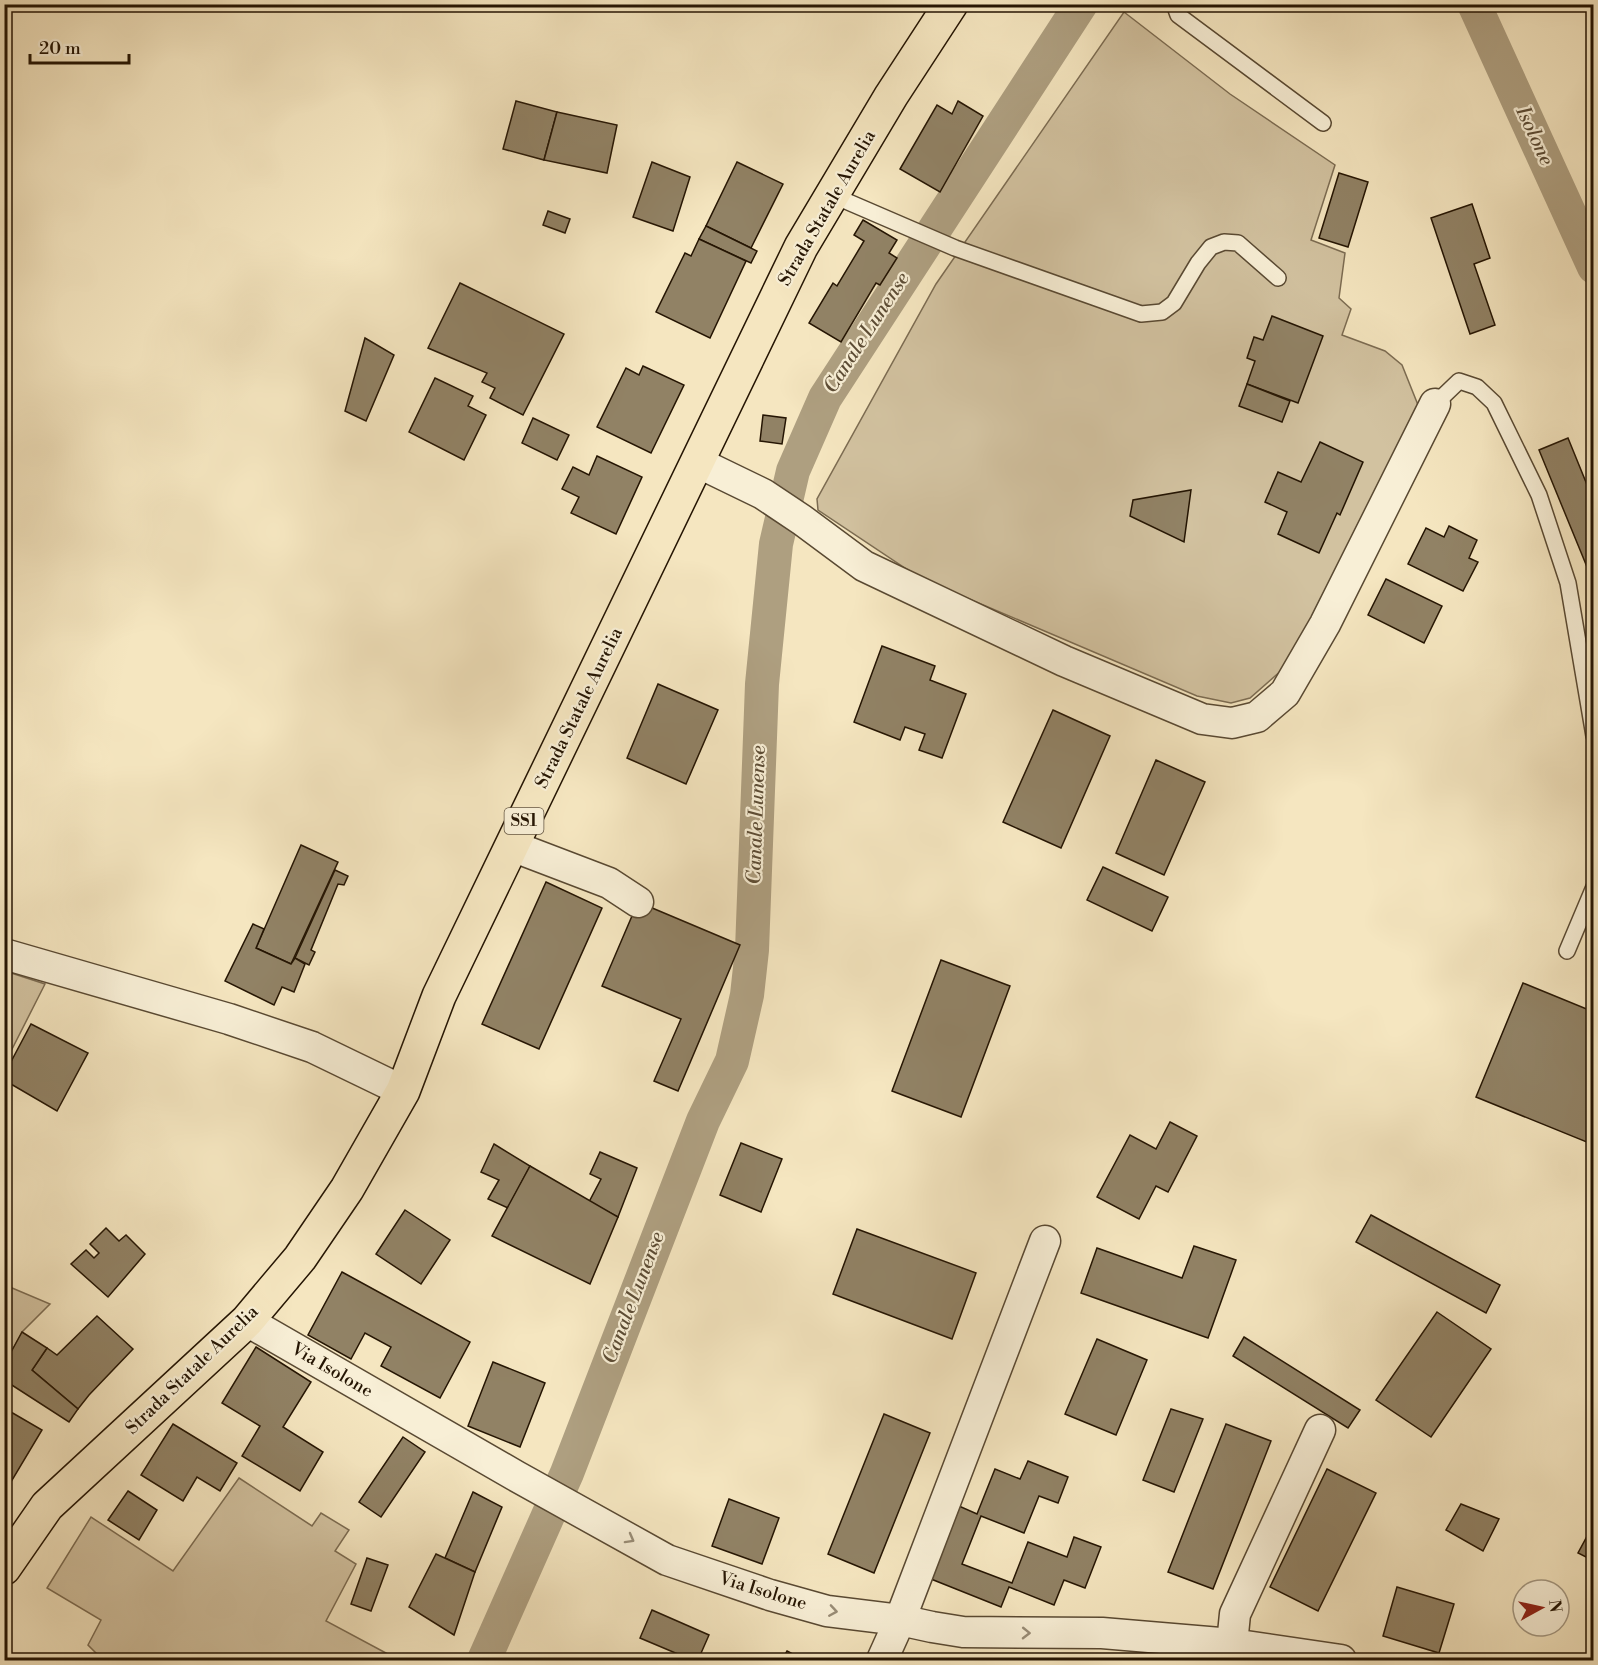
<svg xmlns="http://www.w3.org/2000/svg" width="1598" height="1665" viewBox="0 0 1598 1665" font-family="'Libre Bodoni',serif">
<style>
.green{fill:#d2c2a0;stroke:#7c6c52;stroke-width:1.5}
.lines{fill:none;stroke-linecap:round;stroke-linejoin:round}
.canal{stroke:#ae9f80;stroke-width:34}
.building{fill:#918265;stroke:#251503;stroke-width:1.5}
.lane-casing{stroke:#594932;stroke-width:18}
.street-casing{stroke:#594932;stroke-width:33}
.primary-casing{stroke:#251503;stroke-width:36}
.lane{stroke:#f8efd6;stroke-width:15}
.street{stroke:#f8efd6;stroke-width:30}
.primary{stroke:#f5e6c0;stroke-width:33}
.oneway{stroke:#998d77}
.labels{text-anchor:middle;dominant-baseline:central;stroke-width:4.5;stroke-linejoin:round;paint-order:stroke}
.shield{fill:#f8efd6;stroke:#645642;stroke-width:1.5}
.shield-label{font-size:16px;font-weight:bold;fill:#251503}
.street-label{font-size:18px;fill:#251503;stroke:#f8efd6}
.water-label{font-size:20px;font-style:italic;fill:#5c4c35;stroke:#f8efd6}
</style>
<rect width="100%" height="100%" fill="#f5e6c0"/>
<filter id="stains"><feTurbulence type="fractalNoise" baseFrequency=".00333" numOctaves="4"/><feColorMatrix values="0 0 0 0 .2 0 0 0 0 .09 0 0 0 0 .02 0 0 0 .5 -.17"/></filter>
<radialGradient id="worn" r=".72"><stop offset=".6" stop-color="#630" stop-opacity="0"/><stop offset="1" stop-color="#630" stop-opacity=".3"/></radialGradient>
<g class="green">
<path d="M 1124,12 L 1230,94 L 1335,165 L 1311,240 L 1345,253 L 1339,298 L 1351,309 L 1342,335 L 1385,351 L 1402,365 L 1418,405 L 1352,547 L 1283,669 L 1250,698 L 1231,703 L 1197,696 L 920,578 L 818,510 L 817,499 L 936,284 Z"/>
<path d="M 5,971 L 45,984 L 5,1063 L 4,971 Z"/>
<path d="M 5,1285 L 50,1304 L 22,1332 L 5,1365 Z"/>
<path d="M 239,1478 L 312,1526 L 321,1513 L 349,1530 L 335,1551 L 356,1564 L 326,1621 L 399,1660 L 101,1660 L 101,1658 L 88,1645 L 101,1620 L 47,1588 L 91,1517 L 173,1571 Z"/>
</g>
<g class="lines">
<g class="canal">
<path d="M 1474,4 L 1594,267"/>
<path d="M 484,1660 L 567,1473 L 703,1121 L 732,1061 L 747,995 L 752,950 L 762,684 L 776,544 L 793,471 L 825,398 L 1081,4"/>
</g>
</g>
<g class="building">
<path d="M 516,101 L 557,112 L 544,160 L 503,149 Z"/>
<path d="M 958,101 L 983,116 L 940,192 L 900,169 L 937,105 L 952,114 Z"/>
<path d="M 557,112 L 617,125 L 607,173 L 544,160 Z"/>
<path d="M 652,162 L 690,177 L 673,231 L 633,217 Z"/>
<path d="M 737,162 L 783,184 L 751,248 L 706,226 Z"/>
<path d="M 1339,173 L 1368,182 L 1348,247 L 1319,238 Z"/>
<path d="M 1472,204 L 1490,258 L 1474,264 L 1495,325 L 1470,334 L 1431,218 Z"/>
<path d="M 548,211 L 570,219 L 565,233 L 543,225 Z"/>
<path d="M 863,220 L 897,240 L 889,253 L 897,258 L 880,285 L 876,283 L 841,342 L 809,323 L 833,283 L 837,286 L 864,241 L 854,235 Z"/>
<path d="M 706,226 L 757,251 L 751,263 L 699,239 Z"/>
<path d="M 699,239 L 746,261 L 710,338 L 656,312 L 685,253 L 691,256 Z"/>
<path d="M 460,283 L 564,334 L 523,415 L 490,398 L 495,388 L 482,382 L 487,373 L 428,348 Z"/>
<path d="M 1272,316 L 1323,336 L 1298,403 L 1247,384 L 1255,361 L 1247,358 L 1254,337 L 1263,340 Z"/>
<path d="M 365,338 L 394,355 L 366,421 L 345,411 Z"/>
<path d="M 643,366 L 684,385 L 651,453 L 597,427 L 626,368 L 639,375 Z"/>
<path d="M 435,378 L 473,396 L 468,406 L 486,415 L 464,460 L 409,432 Z"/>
<path d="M 1247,384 L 1290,401 L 1282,422 L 1239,406 Z"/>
<path d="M 763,415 L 786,418 L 782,444 L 760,441 Z"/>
<path d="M 533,418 L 569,435 L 557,460 L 522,443 Z"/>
<path d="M 1568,438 L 1594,502 L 1594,584 L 1539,450 Z"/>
<path d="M 1320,442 L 1363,462 L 1340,515 L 1337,513 L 1319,553 L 1278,534 L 1287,512 L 1265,502 L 1278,472 L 1301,482 Z"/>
<path d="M 597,456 L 642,477 L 616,534 L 571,513 L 579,497 L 562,489 L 573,467 L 589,475 Z"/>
<path d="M 1191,490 L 1184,542 L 1130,516 L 1133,500 Z"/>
<path d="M 1449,526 L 1477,540 L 1469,558 L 1478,562 L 1463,591 L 1408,564 L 1426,528 L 1444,537 Z"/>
<path d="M 1386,579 L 1442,606 L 1424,643 L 1368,615 Z"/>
<path d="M 882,646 L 935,666 L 930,680 L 966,694 L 942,758 L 919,750 L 925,734 L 905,727 L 900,740 L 854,722 Z"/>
<path d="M 658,684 L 718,710 L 686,784 L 627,758 Z"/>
<path d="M 1053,710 L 1110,736 L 1061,848 L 1003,822 Z"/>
<path d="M 1156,760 L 1205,782 L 1164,875 L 1116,853 Z"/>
<path d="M 301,845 L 338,862 L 291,964 L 256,948 Z"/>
<path d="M 1103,867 L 1168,897 L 1152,931 L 1087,900 Z"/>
<path d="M 335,870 L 348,876 L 344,885 L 338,884 L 311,950 L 315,952 L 309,965 L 295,958 Z"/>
<path d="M 546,882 L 602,908 L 539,1049 L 482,1024 Z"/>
<path d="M 638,902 L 740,945 L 678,1091 L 654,1081 L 681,1019 L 602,986 Z"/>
<path d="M 253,924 L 264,929 L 256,948 L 291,964 L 295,958 L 305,964 L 294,992 L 282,987 L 274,1005 L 225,981 Z"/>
<path d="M 941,960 L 1010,986 L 961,1117 L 892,1091 Z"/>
<path d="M 1523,983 L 1594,1012 L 1594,1145 L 1476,1097 Z"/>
<path d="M 31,1024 L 88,1053 L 57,1111 L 4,1080 L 4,1075 Z"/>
<path d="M 1170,1122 L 1197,1136 L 1168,1192 L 1156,1186 L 1139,1219 L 1097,1197 L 1130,1135 L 1156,1149 Z"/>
<path d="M 741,1143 L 782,1159 L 761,1212 L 720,1195 Z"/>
<path d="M 494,1144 L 530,1166 L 508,1208 L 488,1199 L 499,1180 L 481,1172 Z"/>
<path d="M 600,1152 L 637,1168 L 618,1217 L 589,1202 L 601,1179 L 590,1174 Z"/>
<path d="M 530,1166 L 618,1217 L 590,1284 L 492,1236 Z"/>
<path d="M 405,1210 L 450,1240 L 421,1284 L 376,1254 Z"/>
<path d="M 1371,1215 L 1500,1285 L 1486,1313 L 1356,1242 Z"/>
<path d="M 106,1228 L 119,1241 L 126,1235 L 145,1254 L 108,1297 L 71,1264 L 86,1250 L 94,1258 L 99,1253 L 90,1244 Z"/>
<path d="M 857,1229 L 976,1273 L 952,1339 L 833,1294 Z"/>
<path d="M 1194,1246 L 1236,1260 L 1208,1338 L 1081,1293 L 1097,1248 L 1182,1278 Z"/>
<path d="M 342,1272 L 470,1342 L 440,1398 L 381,1366 L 391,1347 L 365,1333 L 351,1359 L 308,1335 Z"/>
<path d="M 1437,1312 L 1491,1349 L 1431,1437 L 1376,1400 Z"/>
<path d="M 97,1316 L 133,1349 L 89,1395 L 78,1409 L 32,1370 L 47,1348 L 57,1355 Z"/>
<path d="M 22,1332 L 47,1348 L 32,1370 L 78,1409 L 69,1422 L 4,1380 L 4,1365 Z"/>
<path d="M 1244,1337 L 1360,1410 L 1348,1428 L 1233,1356 Z"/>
<path d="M 1097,1339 L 1147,1360 L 1116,1435 L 1065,1414 Z"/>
<path d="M 256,1347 L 311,1382 L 283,1427 L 323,1452 L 300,1491 L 242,1456 L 260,1426 L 222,1403 Z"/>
<path d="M 493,1362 L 545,1383 L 520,1447 L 468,1426 Z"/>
<path d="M 4,1408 L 42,1430 L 8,1487 L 4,1484 Z"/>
<path d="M 1171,1409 L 1203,1419 L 1174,1492 L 1143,1480 Z"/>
<path d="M 884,1414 L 930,1433 L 874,1573 L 828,1554 Z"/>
<path d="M 173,1424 L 237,1463 L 220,1491 L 197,1477 L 183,1501 L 141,1475 Z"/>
<path d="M 1226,1424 L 1271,1441 L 1213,1589 L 1168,1572 Z"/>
<path d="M 403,1437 L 425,1452 L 381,1517 L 359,1502 Z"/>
<path d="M 1028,1461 L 1068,1477 L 1058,1503 L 1039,1496 L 1024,1533 L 981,1516 L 962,1564 L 1012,1583 L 1028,1542 L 1067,1557 L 1074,1537 L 1101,1547 L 1085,1588 L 1064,1580 L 1054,1605 L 1009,1587 L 1001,1607 L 931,1579 L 959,1506 L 977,1514 L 995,1469 L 1020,1479 Z"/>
<path d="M 1327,1469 L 1376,1493 L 1318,1611 L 1270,1587 Z"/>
<path d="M 128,1491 L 157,1510 L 139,1540 L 108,1520 Z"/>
<path d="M 473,1492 L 502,1507 L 475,1572 L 445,1558 Z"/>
<path d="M 729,1499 L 779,1518 L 762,1564 L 712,1546 Z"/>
<path d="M 1461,1504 L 1499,1519 L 1483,1551 L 1446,1530 Z"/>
<path d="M 1591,1529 L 1594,1530 L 1594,1561 L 1578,1553 Z"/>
<path d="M 436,1554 L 475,1572 L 454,1635 L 409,1607 Z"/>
<path d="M 367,1558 L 388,1565 L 371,1611 L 351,1604 Z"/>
<path d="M 1397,1587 L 1454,1604 L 1439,1653 L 1383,1636 Z"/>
<path d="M 652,1610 L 709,1635 L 698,1660 L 692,1660 L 640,1638 Z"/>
<path d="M 787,1651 L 804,1660 L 782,1660 Z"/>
</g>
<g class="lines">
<g class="lane-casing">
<g id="lane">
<path d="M 1174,4 L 1178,15 L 1323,123"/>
<path d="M 832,195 L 955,248 L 1141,314 L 1162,312 L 1174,303 L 1198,263 L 1211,247 L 1224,242 L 1238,243 L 1278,278"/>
<path d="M 1435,404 L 1459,381 L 1477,387 L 1494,403 L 1539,495 L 1568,583 L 1594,736"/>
<path d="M 1567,951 L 1594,887"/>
</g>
</g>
<g class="street-casing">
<g id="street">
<path d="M 697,462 L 763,494 L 802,520 L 864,566 L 1064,661 L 1202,719 L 1232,723 L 1257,717 L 1285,693 L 1325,624 L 1435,404"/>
<path d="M 512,846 L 609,883 L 638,902"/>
<path d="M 4,954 L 229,1019 L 312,1047 L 403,1091"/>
<path d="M 247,1321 L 516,1476 L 667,1560 L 770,1595 L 827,1611 L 900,1620 L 932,1627 L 963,1632 L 1102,1633 L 1232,1644 L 1341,1660"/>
<path d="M 1232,1644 L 1235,1614 L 1320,1430"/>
<path d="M 882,1660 L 900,1620 L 1045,1241"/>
</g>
</g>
<g class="primary-casing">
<path id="primary" d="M 4,1568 L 47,1506 L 247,1321 L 300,1258 L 347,1189 L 403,1091 L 439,996 L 801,247 L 891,96 L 951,4"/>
</g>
<use href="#lane" class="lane"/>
<use href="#street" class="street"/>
<use href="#primary" class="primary"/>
</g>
<defs><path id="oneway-chevron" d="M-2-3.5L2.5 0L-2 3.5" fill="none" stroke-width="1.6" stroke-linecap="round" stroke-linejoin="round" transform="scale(1.5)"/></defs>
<g class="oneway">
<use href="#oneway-chevron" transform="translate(630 1539) rotate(29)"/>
<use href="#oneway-chevron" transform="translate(833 1611) rotate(9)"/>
<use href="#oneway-chevron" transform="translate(1026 1633) rotate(1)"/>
</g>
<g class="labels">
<rect class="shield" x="504.5" y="808" width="39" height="26" rx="4.5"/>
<g class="shield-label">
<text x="524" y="821">SS1</text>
</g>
<g class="street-label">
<text transform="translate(827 208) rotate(-60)">Strada Statale Aurelia</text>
<text transform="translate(579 708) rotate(-64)">Strada Statale Aurelia</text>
<text transform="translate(192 1370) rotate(-44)">Strada Statale Aurelia</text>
<text transform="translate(332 1370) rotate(30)">Via Isolone</text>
<text transform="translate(763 1591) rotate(17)">Via Isolone</text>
</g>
<g class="water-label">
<text transform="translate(1534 136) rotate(65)">Isolone</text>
<text transform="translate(867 333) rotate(-57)">Canale Lunense</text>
<text transform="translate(757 815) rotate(-88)">Canale Lunense</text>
<text transform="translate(634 1298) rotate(-69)">Canale Lunense</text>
</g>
</g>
<rect width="1598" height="1665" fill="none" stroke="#f5e6c0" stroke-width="24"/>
<rect x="6" y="6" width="1586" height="1653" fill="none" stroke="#251503" stroke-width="3"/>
<rect x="12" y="12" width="1574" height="1641" fill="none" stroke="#251503" stroke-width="1.5"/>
<g transform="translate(1541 1608) rotate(82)"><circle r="28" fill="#f8efd6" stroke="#a49882" stroke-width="1.5"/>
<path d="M0-4.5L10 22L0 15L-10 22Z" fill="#8f2418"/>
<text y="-9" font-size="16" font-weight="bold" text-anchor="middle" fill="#251503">N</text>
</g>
<path d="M30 54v9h99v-9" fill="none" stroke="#251503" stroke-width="3"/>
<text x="39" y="54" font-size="18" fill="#251503" stroke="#f8efd6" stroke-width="4.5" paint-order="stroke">20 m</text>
<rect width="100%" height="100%" filter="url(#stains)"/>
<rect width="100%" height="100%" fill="url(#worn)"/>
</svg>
